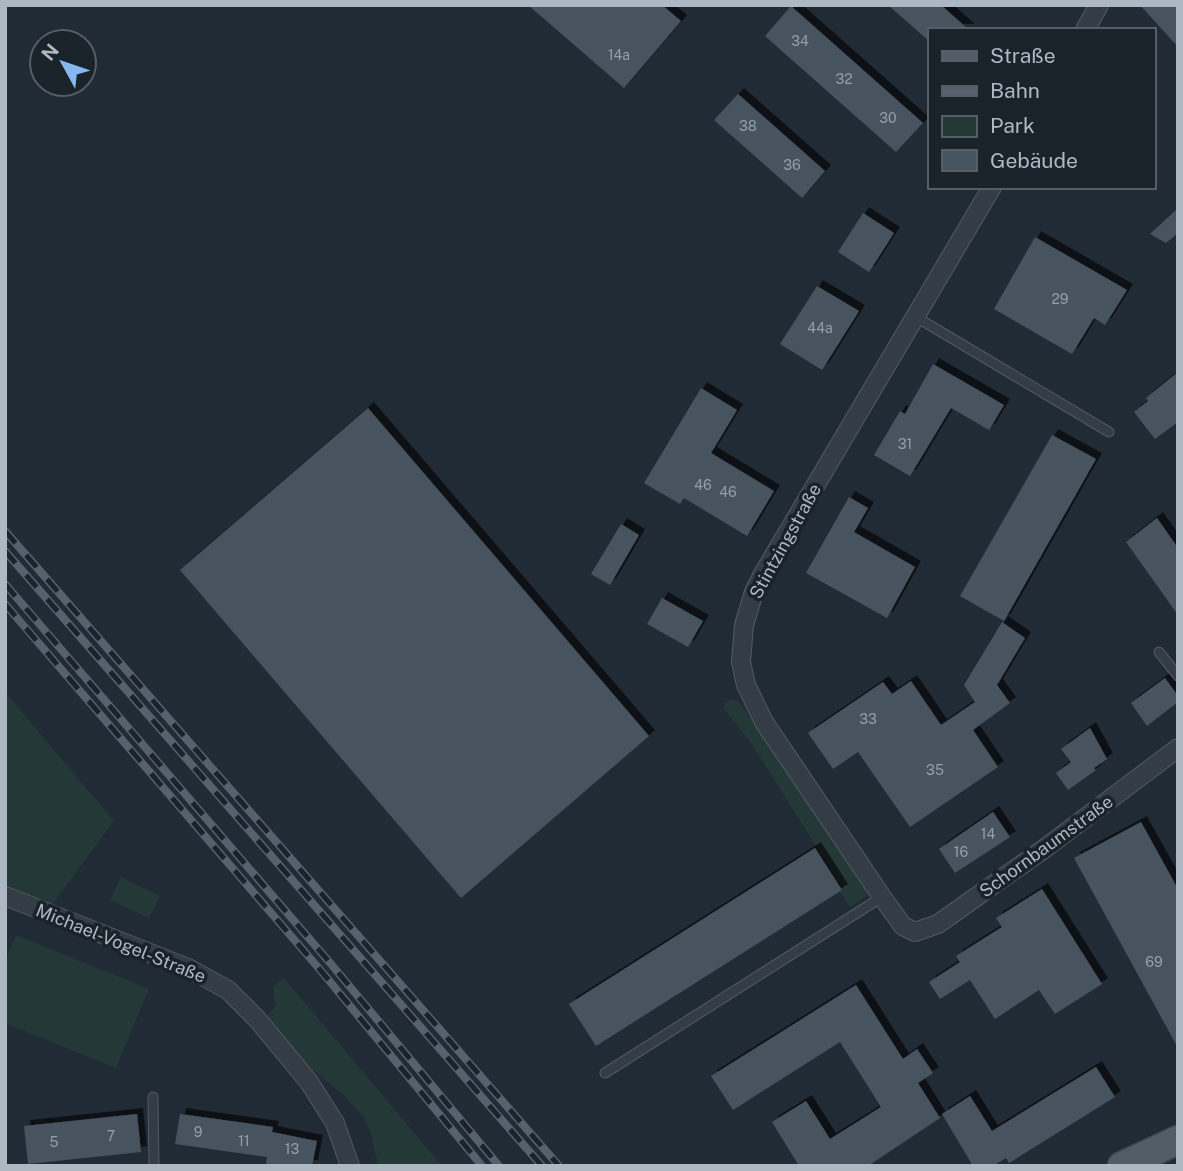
<svg xmlns="http://www.w3.org/2000/svg" width="1183" height="1171" viewBox="0 0 1183 1171" font-family="'Public Sans',sans-serif">
<style>
.green{fill:#243837}
.building{fill:#47535f;filter:url(#shadow)}
.lines{fill:none;stroke-linecap:round;stroke-linejoin:round}
.lane-casing{stroke:#515b64;stroke-width:11}
.street-casing{stroke:#515b64;stroke-width:20}
.primary-casing{stroke:#3d464f;stroke-width:31}
.lane{stroke:#343d46;stroke-width:9}
.street{stroke:#343d46;stroke-width:18}
.primary{stroke:#525c66;stroke-width:28}
.rail-casing{stroke:#56616d;stroke-width:8}
.rail{stroke:#1a222a;stroke-width:5;stroke-dasharray:16;stroke-linecap:butt}
.labels{text-anchor:middle;dominant-baseline:central;stroke-width:7;stroke-linejoin:round;paint-order:stroke}
.number-label{font-size:14px;fill:#949faa}
.street-label{font-size:18px;fill:#aeb8c3;stroke:#1a222a}
</style>
<defs>
<filter id="shadow"><feDropShadow dx="6" dy="-6" stdDeviation="0" flood-color="#0009"/></filter>
</defs>
<rect width="100%" height="100%" fill="#212b35"/>
<g class="green">
<path d="M 5,692 L 114,821 L 52,905 L 5,889 Z"/>
<path d="M 732,699 L 739,702 L 869,892 L 865,897 L 850,907 L 840,892 L 843,889 L 751,743 L 724,709 L 725,703 Z"/>
<path d="M 121,877 L 160,896 L 149,918 L 110,900 Z"/>
<path d="M 16,935 L 149,989 L 116,1068 L 5,1023 L 5,961 Z"/>
<path d="M 284,978 L 442,1166 L 378,1166 L 371,1133 L 364,1118 L 345,1096 L 308,1067 L 267,1016 C 283,999 273,1006 273,987 Z"/>
</g>
<g class="building">
<path d="M 528,5 L 662,5 L 681,21 L 624,88 Z"/>
<path d="M 888,5 L 941,5 L 969,30 L 929,30 L 929,41 Z"/>
<path d="M 1140,5 L 1178,5 L 1178,47 Z"/>
<path d="M 791,6 L 923,123 L 896,152 L 765,36 Z"/>
<path d="M 738,94 L 825,171 L 802,198 L 714,120 Z"/>
<path d="M 1178,208 L 1178,233 L 1166,243 L 1150,234 Z"/>
<path d="M 863,213 L 894,233 L 869,272 L 838,252 Z"/>
<path d="M 1035,237 L 1127,290 L 1105,325 L 1094,318 L 1072,354 L 994,309 Z"/>
<path d="M 817,286 L 859,311 L 822,370 L 780,344 Z"/>
<path d="M 933,364 L 1004,405 L 989,430 L 951,408 L 910,476 L 874,455 L 900,411 L 905,414 Z"/>
<path d="M 1178,372 L 1178,422 L 1155,439 L 1134,412 L 1148,401 L 1146,398 Z"/>
<path d="M 701,388 L 737,410 L 711,453 L 774,491 L 747,536 L 684,498 L 680,504 L 644,483 Z"/>
<path d="M 368,408 L 649,736 L 461,898 L 180,570 Z"/>
<path d="M 1052,435 L 1096,459 L 1004,621 L 960,596 Z"/>
<path d="M 849,497 L 868,508 L 854,532 L 915,567 L 887,618 L 806,573 Z"/>
<path d="M 1157,518 L 1178,548 L 1178,615 L 1126,542 Z"/>
<path d="M 621,524 L 639,535 L 610,585 L 591,574 Z"/>
<path d="M 662,598 L 703,621 L 688,647 L 647,624 Z"/>
<path d="M 1002,622 L 1025,638 L 997,685 L 1010,703 L 973,730 L 998,767 L 910,827 L 858,752 L 833,769 L 808,733 L 883,682 L 892,694 L 911,681 L 941,725 L 975,702 L 964,685 Z"/>
<path d="M 1165,678 L 1178,696 L 1178,702 L 1147,726 L 1131,703 Z"/>
<path d="M 1090,728 L 1107,759 L 1094,768 L 1096,770 L 1068,790 L 1056,773 L 1071,762 L 1061,749 Z"/>
<path d="M 993,812 L 1010,837 L 955,873 L 939,849 Z"/>
<path d="M 1141,822 L 1178,889 L 1178,1048 L 1074,858 Z"/>
<path d="M 815,848 L 842,890 L 596,1046 L 569,1004 Z"/>
<path d="M 1042,889 L 1102,984 L 1055,1014 L 1039,990 L 995,1019 L 970,980 L 940,999 L 929,982 L 960,962 L 956,956 L 1002,927 L 996,918 Z"/>
<path d="M 856,985 L 903,1059 L 917,1049 L 933,1073 L 918,1083 L 940,1118 L 868,1166 L 799,1166 L 772,1122 L 806,1101 L 830,1139 L 881,1107 L 840,1042 L 733,1110 L 711,1076 Z"/>
<path d="M 1096,1067 L 1115,1097 L 1009,1163 L 1006,1158 L 993,1166 L 973,1166 L 942,1114 L 970,1096 L 992,1131 Z"/>
<path d="M 137,1114 L 141,1152 L 28,1164 L 24,1126 Z"/>
<path d="M 180,1114 L 273,1127 L 272,1132 L 317,1141 L 312,1166 L 275,1166 L 266,1164 L 267,1157 L 175,1144 Z"/>
</g>
<g class="lines">
<g class="lane-casing">
<g id="lane">
<path d="M 916,317 L 1109,432"/>
<path d="M 1159,652 L 1178,676"/>
<path d="M 605,1073 L 882,897"/>
<path d="M 153,1097 L 154,1166"/>
</g>
</g>
<g class="street-casing">
<g id="street">
<path d="M 1085,30 L 1099,5"/>
<path d="M 992,187 L 763,574 L 754,592 L 744,625 L 741,662 L 746,685 L 764,722 L 882,897 L 903,926 L 915,932 L 938,924 L 1048,846 L 1178,748"/>
<path d="M 5,896 L 188,968 L 228,990 L 257,1019 L 309,1082 L 335,1123 L 350,1166"/>
</g>
</g>
<g class="primary-casing">
<path id="primary" d="M 1122,1166 L 1178,1140"/>
</g>
<use href="#lane" class="lane"/>
<use href="#street" class="street"/>
<use href="#primary" class="primary"/>
<g class="rail-casing">
<g id="rail">
<path d="M 5,531 L 559,1166"/>
<path d="M 5,551 L 542,1166"/>
<path d="M 5,584 L 331,964 L 499,1166"/>
<path d="M 5,604 L 322,972 L 482,1166"/>
</g>
</g>
<use href="#rail" class="rail"/>
</g>
<g class="labels">
<g class="number-label">
<text x="800" y="41">34</text>
<text x="619" y="55">14a</text>
<text x="844" y="79">32</text>
<text x="888" y="118">30</text>
<text x="748" y="126">38</text>
<text x="792" y="165">36</text>
<text x="1060" y="299">29</text>
<text x="820" y="328">44a</text>
<text x="905" y="444">31</text>
<text x="703" y="485">46</text>
<text x="728" y="492">46</text>
<text x="868" y="719">33</text>
<text x="935" y="770">35</text>
<text x="988" y="834">14</text>
<text x="961" y="852">16</text>
<text x="1154" y="962">69</text>
<text x="198" y="1132">9</text>
<text x="111" y="1136">7</text>
<text x="244" y="1141">11</text>
<text x="54" y="1142">5</text>
<text x="292" y="1149">13</text>
</g>
<g class="street-label">
<text transform="translate(785 541) rotate(-61)">Stintzingstraße</text>
<text transform="translate(1046 846) rotate(-36)">Schornbaumstraße</text>
<text transform="translate(121 943) rotate(22)">Michael-Vogel-Straße</text>
</g>
</g>
<rect width="1183" height="1171" fill="none" stroke="#aeb8c3" stroke-width="14"/>
<rect x="928" y="28" width="228" height="161" fill="#1a222a" stroke="#555e67" stroke-width="2"/>
<rect x="942" y="51" width="35" height="10" fill="#525c66" stroke="#555e67" stroke-width="2"/>
<text x="990" y="63" font-size="21" fill="#aeb8c3">Straße</text>
<rect x="942" y="86" width="35" height="10" fill="#56616d" stroke="#555e67" stroke-width="2"/>
<text x="990" y="98" font-size="21" fill="#aeb8c3">Bahn</text>
<rect x="942" y="116" width="35" height="21" fill="#243837" stroke="#555e67" stroke-width="2"/>
<text x="990" y="133" font-size="21" fill="#aeb8c3">Park</text>
<rect x="942" y="150" width="35" height="21" fill="#47535f" stroke="#555e67" stroke-width="2"/>
<text x="990" y="168" font-size="21" fill="#aeb8c3">Gebäude</text>
<g transform="translate(63 63) rotate(310)"><circle r="33" fill="#1a222a" stroke="#555e67" stroke-width="2"/>
<path d="M0-5L12 26L0 18L-12 26Z" fill="#85b8f1"/>
<text y="-10" font-size="19" font-weight="bold" text-anchor="middle" fill="#aeb8c3">N</text>
</g>
</svg>
